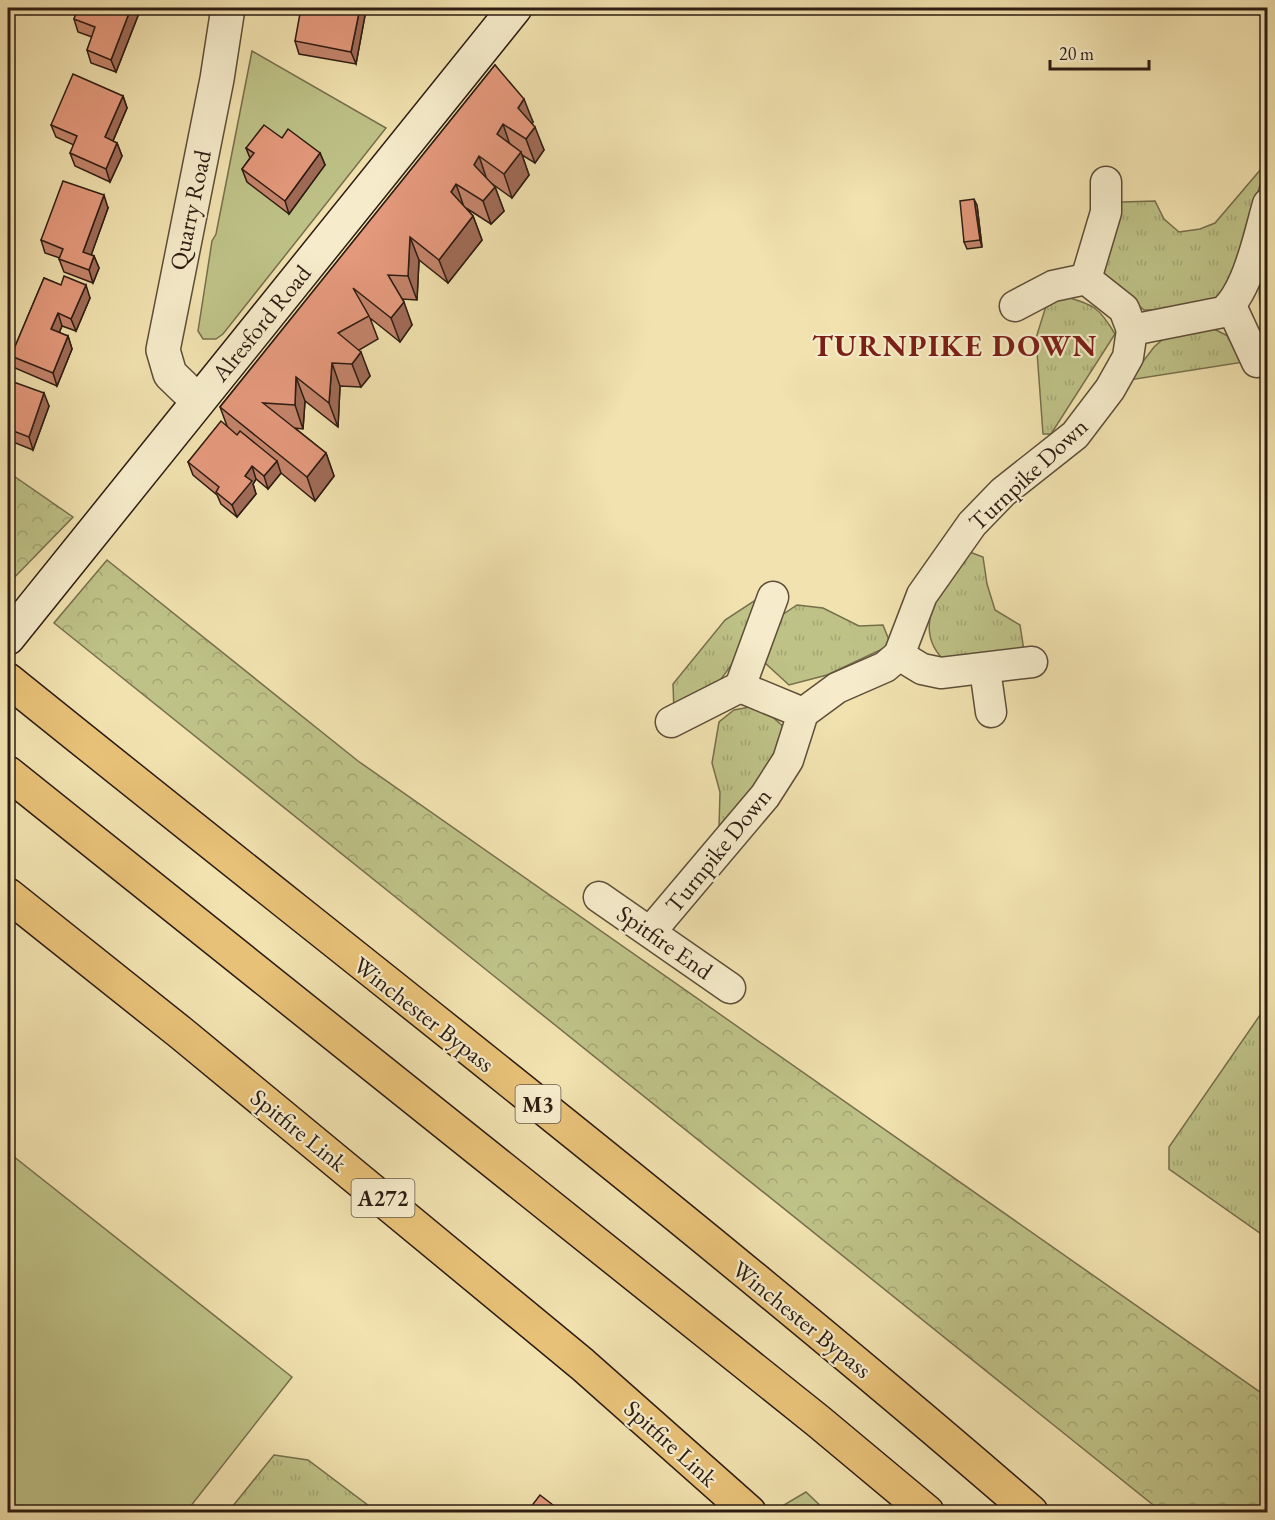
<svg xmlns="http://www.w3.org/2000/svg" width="1275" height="1520" viewBox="0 0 1275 1520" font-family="'EB Garamond',serif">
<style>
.grass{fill:url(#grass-tufts);stroke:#766f4c;stroke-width:1.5}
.forest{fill:url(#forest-crowns);stroke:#766f4c;stroke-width:1.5}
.garden{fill:#bec287;stroke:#766f4c;stroke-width:1.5}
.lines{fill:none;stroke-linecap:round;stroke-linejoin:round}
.minor-casing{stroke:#5e4e39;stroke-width:33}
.tertiary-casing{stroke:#5e4e39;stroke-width:36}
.secondary-casing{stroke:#2d1c12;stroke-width:36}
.trunk-casing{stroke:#2d1c12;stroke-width:36}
.motorway-casing{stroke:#2d1c12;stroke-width:36}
.minor{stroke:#f6eccb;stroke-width:30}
.tertiary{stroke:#f6eccb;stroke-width:33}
.secondary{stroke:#f6eccb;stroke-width:33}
.trunk{stroke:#e8c178;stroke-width:33}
.motorway{stroke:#e8c178;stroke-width:33}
.wall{fill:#c4846b;stroke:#2d1c12;stroke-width:1.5}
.shaded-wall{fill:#a06b57;stroke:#2d1c12;stroke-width:1.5}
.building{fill:#e4997c;stroke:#2d1c12;stroke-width:1.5}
.labels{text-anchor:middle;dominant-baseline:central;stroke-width:4.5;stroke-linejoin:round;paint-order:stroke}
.shield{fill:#f6eccb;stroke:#695a4a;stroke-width:1.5}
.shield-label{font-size:22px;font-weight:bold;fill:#2d1c12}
.street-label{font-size:24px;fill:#2d1c12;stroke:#f6eccb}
.district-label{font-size:30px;font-weight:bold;letter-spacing:1.5px;fill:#7a1f14;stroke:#f6eccb}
</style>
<defs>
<pattern id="grass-tufts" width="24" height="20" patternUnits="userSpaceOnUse" patternTransform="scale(1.5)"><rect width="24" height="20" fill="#bec287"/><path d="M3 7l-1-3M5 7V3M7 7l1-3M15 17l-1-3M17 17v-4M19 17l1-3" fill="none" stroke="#a4a674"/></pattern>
<pattern id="forest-crowns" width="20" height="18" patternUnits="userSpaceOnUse" patternTransform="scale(1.5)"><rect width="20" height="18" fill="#bec287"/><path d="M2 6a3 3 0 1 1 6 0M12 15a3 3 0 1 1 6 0" fill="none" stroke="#a4a674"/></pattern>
</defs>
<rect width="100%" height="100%" fill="#f1e2af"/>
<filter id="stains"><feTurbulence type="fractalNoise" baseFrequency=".00333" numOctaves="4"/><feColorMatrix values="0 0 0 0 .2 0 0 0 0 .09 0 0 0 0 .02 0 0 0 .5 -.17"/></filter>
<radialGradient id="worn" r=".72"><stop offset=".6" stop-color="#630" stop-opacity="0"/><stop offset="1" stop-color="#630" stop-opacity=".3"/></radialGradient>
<g class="grass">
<path d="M 1267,162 L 1227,294 C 1204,311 1172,310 1144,310 L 1096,267 L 1103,243 L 1122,202 L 1155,201 L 1164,219 L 1179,232 L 1200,229 L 1215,223 Z"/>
<path d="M 1267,254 L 1268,356 L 1267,356 C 1264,331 1251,273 1267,254 Z"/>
<path d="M 1064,296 C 1094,305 1099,307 1115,334 L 1051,434 L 1043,434 L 1036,338 L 1046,306 Z"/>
<path d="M 1214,329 L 1238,341 L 1244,362 L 1129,380 L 1154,347 L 1169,334 Z"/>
<path d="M 967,551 L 983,557 L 987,584 L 995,610 L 1020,625 L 1024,651 L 948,664 C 906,628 944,585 967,551 Z"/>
<path d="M 760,597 L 740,653 L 711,693 L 674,712 L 673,684 L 725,620 Z"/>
<path d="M 797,605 L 823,608 L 859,626 L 883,625 L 891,645 L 827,675 L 789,685 L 764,662 L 782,615 Z"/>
<path d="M 750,707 L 769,714 L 785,728 L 782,758 L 719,827 L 720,792 L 712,763 L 719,722 L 734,710 Z"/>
<path d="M 1267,1005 L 1267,1238 L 1169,1169 L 1169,1147 Z"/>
<path d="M 274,1455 L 308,1460 L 377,1512 L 228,1512 Z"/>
<path d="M 806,1492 L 827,1512 L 789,1512 L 782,1506 Z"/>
</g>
<g class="forest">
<path d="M 8,472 L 73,517 L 8,584 Z"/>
<path d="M 107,560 L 358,761 L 1267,1397 L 1267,1512 L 1162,1512 L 54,623 Z"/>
</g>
<g class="garden">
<path d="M 252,51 L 386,128 L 223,334 L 216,339 L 203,339 L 198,331 L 212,241 L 216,234 Z"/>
<path d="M 8,1152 L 292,1377 L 186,1512 L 8,1512 Z"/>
</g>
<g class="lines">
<g class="minor-casing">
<g id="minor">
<path d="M 1086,279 L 1106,212 L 1106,182"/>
<path d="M 1015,306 L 1053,286 L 1086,279 L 1124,309 L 1132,330"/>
<path d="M 1231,306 L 1257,362"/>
<path d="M 899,655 L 922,669 L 941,673 L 1032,662"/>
<path d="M 985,669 L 991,712"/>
<path d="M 740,687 L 773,597"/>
<path d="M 671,722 L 740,687 L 803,713"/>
<path d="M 599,897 L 730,988"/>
<path d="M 651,931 L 765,796 L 788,760 L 803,713 L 837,688 L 885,667 L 899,655 L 922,595 L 972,524 L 1003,492 L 1075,435 L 1110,389 L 1128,357 L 1132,330 L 1223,312 C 1248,292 1259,235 1268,204"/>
</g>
</g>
<g class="tertiary-casing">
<path id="tertiary" d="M 198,401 L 170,374 L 163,350 L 217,79 L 228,8"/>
</g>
<g class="secondary-casing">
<path id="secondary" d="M 8,638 L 515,8"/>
</g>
<g class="trunk-casing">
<path id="trunk" d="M 8,895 L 181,1033 L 582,1364 L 749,1512"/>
</g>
<g class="motorway-casing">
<g id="motorway">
<path d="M 8,680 C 350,956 699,1224 1031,1512"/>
<path d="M 8,773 L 818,1421 L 927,1512"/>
</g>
</g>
<use href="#minor" class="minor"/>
<use href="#tertiary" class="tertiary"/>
<use href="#secondary" class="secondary"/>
<use href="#trunk" class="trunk"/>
<use href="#motorway" class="motorway"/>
</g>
<g class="wall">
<path d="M 78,8 L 141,8 L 116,72 L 91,63 L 87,50 L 92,37 L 78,32 L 74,19 Z"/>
<path d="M 366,10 L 356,64 L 299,54 L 295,41 Z"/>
<path d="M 495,65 L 533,122 L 532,123 L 544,150 L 535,163 L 522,155 L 529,175 L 512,198 L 491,183 L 495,187 L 504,211 L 491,224 L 466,208 L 473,216 L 482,240 L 448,283 L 419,260 L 417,300 L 402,299 L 412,325 L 400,342 L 370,318 L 378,339 L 359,350 L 370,376 L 361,387 L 340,386 L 338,427 L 305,401 L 303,429 L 295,428 L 326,453 L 334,476 L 315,501 L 281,473 L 268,489 L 256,479 L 253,484 L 256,494 L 237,517 L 221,504 L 217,495 L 193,475 L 188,462 L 227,426 L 220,407 Z"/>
<path d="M 123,96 L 127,108 L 113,141 L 117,143 L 122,156 L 110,182 L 75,166 L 70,153 L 74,145 L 56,137 L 51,125 Z"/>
<path d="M 246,148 L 320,153 L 325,165 L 289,214 L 247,182 L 242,169 L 250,158 Z"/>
<path d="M 977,205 L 982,247 L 967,249 L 964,242 Z"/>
<path d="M 108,208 L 91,255 L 94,256 L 99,268 L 93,283 L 64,272 L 59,259 L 60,258 L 45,253 L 41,240 Z"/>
<path d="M 44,278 L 90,298 L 76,331 L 62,326 L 59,333 L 68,336 L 72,349 L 57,386 L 15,368 L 11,356 Z"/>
<path d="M 8,383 L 49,406 L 33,450 L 8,440 Z"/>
</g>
<g class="shaded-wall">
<path d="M 131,8 L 141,8 L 116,72 L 111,60 Z"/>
<path d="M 360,8 L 366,8 L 366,10 L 356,64 L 351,52 Z"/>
<path d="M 123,96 L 127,108 L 109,150 L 105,137 Z"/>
<path d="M 524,99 L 533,122 L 527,132 L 518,108 Z"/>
<path d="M 503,124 L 511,148 L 497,134 Z"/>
<path d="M 535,127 L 544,150 L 535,163 L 526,139 Z"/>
<path d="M 117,143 L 122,156 L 110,182 L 106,169 Z"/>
<path d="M 521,152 L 529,175 L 512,198 L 504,174 Z"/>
<path d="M 320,153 L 325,165 L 289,214 L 285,201 Z"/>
<path d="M 479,156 L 487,180 L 474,165 Z"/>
<path d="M 456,184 L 464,207 L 451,192 Z"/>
<path d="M 495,187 L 504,211 L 491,224 L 483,201 Z"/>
<path d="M 104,195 L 108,208 L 88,264 L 83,252 Z"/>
<path d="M 974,199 L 977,205 L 982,247 L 980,240 Z"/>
<path d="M 473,216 L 482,240 L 448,283 L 439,260 Z"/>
<path d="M 410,237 L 419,260 L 417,300 L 408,276 Z"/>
<path d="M 94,256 L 99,268 L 93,283 L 89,270 Z"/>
<path d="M 86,285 L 90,298 L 76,331 L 71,319 Z"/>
<path d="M 404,302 L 412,325 L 400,342 L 391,318 Z"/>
<path d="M 58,313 L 62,326 L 55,342 L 51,329 Z"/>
<path d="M 68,336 L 72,349 L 57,386 L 53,373 Z"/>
<path d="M 361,352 L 370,376 L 361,387 L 352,364 Z"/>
<path d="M 332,363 L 340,386 L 338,427 L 329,403 Z"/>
<path d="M 296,377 L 305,401 L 303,429 L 295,405 Z"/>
<path d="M 44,393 L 49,406 L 33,450 L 29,437 Z"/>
<path d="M 326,453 L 334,476 L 315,501 L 307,477 Z"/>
<path d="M 277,461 L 281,473 L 268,489 L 264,476 Z"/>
<path d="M 252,466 L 256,479 L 253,484 L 256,494 L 237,517 L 232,505 L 245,476 Z"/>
</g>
<g class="building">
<path d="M 78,8 L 131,8 L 111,60 L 87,50 L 95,27 L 74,19 Z"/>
<path d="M 301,8 L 360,8 L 351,52 L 295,41 Z"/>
<path d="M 495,65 L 524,99 L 518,108 L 535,127 L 526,139 L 503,124 L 497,134 L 521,152 L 504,174 L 479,156 L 474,165 L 495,187 L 483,201 L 456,184 L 451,192 L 473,216 L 439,260 L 410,237 L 408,276 L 388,275 L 404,302 L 391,318 L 353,288 L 369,316 L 338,333 L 361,352 L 352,364 L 332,363 L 329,403 L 296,377 L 295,405 L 263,403 L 326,453 L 307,477 L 220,407 Z"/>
<path d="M 73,74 L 123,96 L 105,137 L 117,143 L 106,169 L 70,153 L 77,136 L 51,125 Z"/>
<path d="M 264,125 L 282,138 L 288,129 L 320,153 L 285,201 L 242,169 L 254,153 L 246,148 Z"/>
<path d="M 63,181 L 104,195 L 83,252 L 94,256 L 89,270 L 59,259 L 63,249 L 41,240 Z"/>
<path d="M 974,199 L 980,240 L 964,242 L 960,201 Z"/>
<path d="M 64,276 L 86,285 L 71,319 L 58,313 L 51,329 L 68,336 L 53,373 L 11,356 L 44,278 L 61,285 Z"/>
<path d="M 8,380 L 44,393 L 29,437 L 8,429 Z"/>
<path d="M 221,421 L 237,435 L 240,431 L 277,461 L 264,476 L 252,466 L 245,476 L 252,481 L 232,505 L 216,492 L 219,487 L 188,462 Z"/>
<path d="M 540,1495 L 562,1512 L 527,1512 Z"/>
</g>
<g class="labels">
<g class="shield">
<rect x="515.5" y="1085" width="45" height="38" rx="4.5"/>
<rect x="351.5" y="1179" width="63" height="38" rx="4.5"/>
</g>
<g class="shield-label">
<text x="538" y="1104">M3</text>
<text x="383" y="1198">A272</text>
</g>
<g class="street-label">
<text transform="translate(190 210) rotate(-78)">Quarry Road</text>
<text transform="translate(261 323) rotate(-51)">Alresford Road</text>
<text transform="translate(1028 474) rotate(-43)">Turnpike Down</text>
<text transform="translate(718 850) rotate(-51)">Turnpike Down</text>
<text transform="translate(665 942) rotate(35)">Spitfire End</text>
<text transform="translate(424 1014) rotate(38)">Winchester Bypass</text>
<text transform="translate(299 1130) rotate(39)">Spitfire Link</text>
<text transform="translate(802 1319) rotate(39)">Winchester Bypass</text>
<text transform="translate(671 1443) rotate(42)">Spitfire Link</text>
</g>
<g class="district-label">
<text x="955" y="345">TURNPIKE DOWN</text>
</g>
</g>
<rect width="1275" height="1520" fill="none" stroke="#f1e2af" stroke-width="30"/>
<rect x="9" y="9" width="1257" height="1502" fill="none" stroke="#2d1c12" stroke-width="3"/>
<rect x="15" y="15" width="1245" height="1490" fill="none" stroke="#2d1c12" stroke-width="1.5"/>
<path d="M1050 60v9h99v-9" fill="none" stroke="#2d1c12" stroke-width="3"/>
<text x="1059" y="60" font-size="18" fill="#2d1c12" stroke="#f6eccb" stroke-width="4.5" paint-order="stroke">20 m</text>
<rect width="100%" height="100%" filter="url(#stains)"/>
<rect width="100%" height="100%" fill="url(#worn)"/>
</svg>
